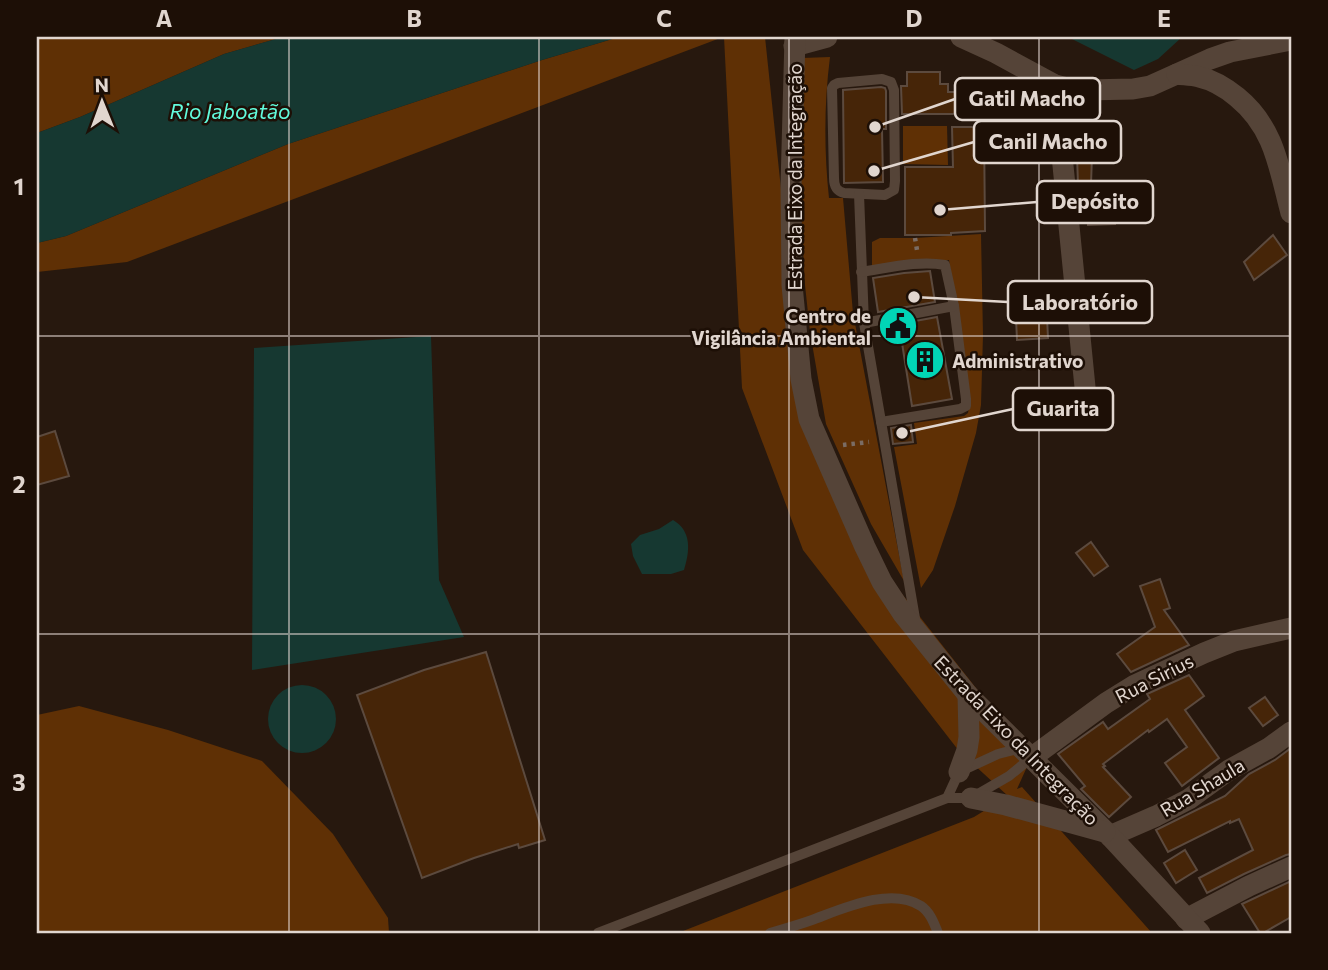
<svg xmlns="http://www.w3.org/2000/svg" width="1328" height="970" viewBox="0 0 1328 970" font-family="Commissioner,sans-serif">
<style>
.green{fill:#5f3005}
.water{fill:#163831}
.building{fill:#462508;stroke:#5c4a3e;stroke-width:2}
.lines{fill:none;stroke-linecap:round;stroke-linejoin:round}
.path{stroke:#7a6c64;stroke-width:4.5;stroke-dasharray:3.5 5;stroke-linecap:butt}
.lane{stroke:#554438;stroke-width:10}
.street{stroke:#554438;stroke-width:21}
.secondary{stroke:#554438;stroke-width:21}
.grid{fill:none;stroke:#e1d6cf;stroke-width:2;stroke-opacity:0.55}
.labels{text-anchor:middle;dominant-baseline:central;stroke-width:5;stroke-linejoin:round;paint-order:stroke}
.street-label{font-size:19px;fill:#e1d6cf;stroke:#1d0f06}
.poi-label{font-size:19px;font-weight:bold;fill:#e1d6cf;stroke:#1d0f06;text-anchor:end}
.water-label{font-size:21px;font-style:italic;fill:#62fbdd;stroke:#1d0f06}
.leader{fill:none;stroke:#e1d6cf;stroke-width:2.5}
.callout-dot{fill:#e1d6cf;stroke:#1d0f06;stroke-width:2.5}
.callout{fill:#1d0f06;stroke:#e1d6cf;stroke-width:2.5}
.callout-label{font-size:21px;text-anchor:middle;font-weight:bold;fill:#e1d6cf}
.neatline{fill:none;stroke:#e1d6cf;stroke-width:2.5}
.grid-label{font-size:23px;text-anchor:middle;font-weight:bold;fill:#e1d6cf}
</style>
<rect width="100%" height="100%" fill="#27180e"/>
<g class="green">
<path d="M 37,37 L 283,37 L 224,54 L 80,117 L 37,133 Z"/>
<path d="M 619,37 L 723,37 L 127,262 L 37,272 L 37,243 L 66,236 L 288,144 L 542,60 Z"/>
<path d="M 724,37 L 765,37 L 801,379 L 865,547 L 1031,758 L 1017,789 L 1022,787 L 1152,933 L 678,933 L 974,817 L 1008,796 L 959,751 L 803,550 L 742,388 Z"/>
<path d="M 830,57 C 824,104 824,151 829,198 L 843,198 L 853,313 L 904,581 L 871,524 L 826,424 L 810,332 L 805,285 L 801,213 L 802,58 Z"/>
<path d="M 903,126 L 947,126 L 948,165 L 903,164 Z"/>
<path d="M 981,234 L 983,335 L 981,405 L 976,433 L 955,506 L 933,570 L 921,588 L 894,447 L 917,444 L 914,423 L 964,416 L 968,413 L 969,407 L 949,260 L 872,268 L 872,242 L 880,238 L 915,238 Z"/>
<path d="M 79,706 L 168,730 L 262,761 L 333,834 L 388,918 L 389,933 L 37,933 L 37,715 Z"/>
</g>
<g class="water">
<path d="M 283,37 L 619,37 L 542,60 L 288,144 L 66,236 L 37,243 L 37,133 L 80,117 L 224,54 Z"/>
<path d="M 1068,37 L 1182,37 L 1158,59 L 1134,70 Z"/>
<path d="M 431,336 L 439,580 L 464,637 L 252,670 L 254,348 Z"/>
<path d="M 673,520 C 692,531 690,551 684,570 L 671,574 L 642,574 L 633,556 L 631,544 L 640,535 L 659,529 Z"/>
<circle cx="302" cy="719" r="34"/>
</g>
<g class="building">
<path d="M 907,72 L 940,72 L 940,84 L 948,84 L 948,92 L 962,92 L 963,114 L 902,114 L 901,86 L 907,86 Z"/>
<path d="M 881,87 L 885,88 L 886,91 L 886,129 L 882,129 L 883,182 L 844,183 L 843,90 Z"/>
<path d="M 1076,126 L 1093,127 L 1091,184 L 1078,184 Z"/>
<path d="M 952,127 L 984,127 L 985,231 L 951,233 L 951,235 L 905,235 L 905,167 L 953,167 Z"/>
<path d="M 1114,201 L 1115,224 L 1088,225 L 1087,202 Z"/>
<path d="M 1273,235 L 1287,255 L 1254,280 L 1244,262 Z"/>
<path d="M 930,271 L 935,302 L 878,312 L 873,278 L 904,273 Z"/>
<path d="M 1031,294 L 1050,294 L 1050,316 L 1047,317 L 1048,338 L 1017,340 L 1016,318 L 1032,317 Z"/>
<path d="M 937,317 L 952,399 L 912,406 L 899,324 Z"/>
<path d="M 911,425 L 913,442 L 893,444 L 891,428 Z"/>
<path d="M 55,431 L 69,476 L 37,485 L 37,437 Z"/>
<path d="M 1091,542 L 1108,566 L 1094,576 L 1076,553 Z"/>
<path d="M 1160,579 L 1170,608 L 1164,610 L 1189,645 L 1131,672 L 1117,654 L 1155,627 L 1140,586 Z"/>
<path d="M 486,652 L 545,840 L 519,848 L 518,844 L 474,858 L 422,878 L 357,695 L 424,670 Z"/>
<path d="M 1189,675 L 1204,696 L 1185,710 L 1219,758 L 1182,786 L 1165,763 L 1187,747 L 1167,719 L 1149,732 L 1148,730 L 1103,764 L 1105,766 L 1103,767 L 1131,797 L 1109,817 L 1081,789 L 1085,786 L 1058,754 L 1103,722 L 1108,729 L 1150,699 L 1147,694 Z"/>
<path d="M 1265,697 L 1278,715 L 1263,726 L 1249,708 Z"/>
<path d="M 1291,748 L 1291,854 L 1286,855 L 1244,874 L 1207,893 L 1199,878 L 1253,850 L 1239,819 L 1230,823 L 1230,821 L 1168,852 L 1156,830 L 1225,796 L 1249,774 L 1275,760 Z"/>
<path d="M 1185,850 L 1197,870 L 1176,883 L 1164,863 Z"/>
<path d="M 1291,881 L 1291,917 L 1263,933 L 1260,933 L 1242,904 Z"/>
</g>
<g class="lines">
<g class="path">
<path d="M 915,238 L 917,250"/>
<path d="M 843,445 L 869,442"/>
</g>
<g class="lane">
<path d="M 882,79 L 891,82 L 894,90 L 895,181 L 894,190 L 885,195 L 844,193 C 836,191 834,186 834,178 L 832,88 L 834,85 L 838,83 Z"/>
<path d="M 859,194 L 864,323 L 916,624"/>
<path d="M 861,272 C 888,268 919,260 945,265 L 954,306 L 966,399 L 966,406 L 960,409 L 881,422"/>
<path d="M 864,323 L 954,306"/>
<path d="M 947,798 L 959,772 L 998,754 L 1021,748"/>
<path d="M 598,933 L 947,798 L 971,798 L 1009,776 L 1031,758"/>
<path d="M 770,933 C 784,929 798,925 812,920 C 842,909 891,886 921,906 C 930,912 934,923 938,933"/>
</g>
<g class="street">
<path d="M 961,37 L 996,53 L 1055,85 L 1067,88 L 1086,90 L 1133,89 L 1150,86 L 1210,59 L 1230,52 L 1291,40"/>
<path d="M 794,46 L 827,37"/>
<path d="M 1177,74 C 1184,75 1192,75 1199,77 C 1213,80 1226,88 1237,97 C 1275,128 1279,168 1291,213"/>
<path d="M 1055,85 L 1085,387"/>
<path d="M 1031,758 L 1106,703 L 1135,685 L 1204,653 L 1234,641 L 1291,628"/>
<path d="M 1110,836 L 1156,816 L 1189,799 L 1229,770 L 1269,748 L 1291,732"/>
<path d="M 1186,919 L 1249,886 L 1291,867"/>
</g>
<g class="secondary">
<path d="M 795,37 L 791,186 L 792,285 L 801,379 L 809,419 L 865,547 L 882,582 L 903,614 L 968,695 L 1110,836 L 1200,933"/>
<path d="M 959,772 L 967,750 L 969,737 L 968,695"/>
<path d="M 971,798 L 1006,805 L 1105,832"/>
</g>
</g>
<path class="grid" d="M 289,37 L 289,933M 539,37 L 539,933M 789,37 L 789,933M 1039,37 L 1039,933M 37,336 L 1291,336M 37,634 L 1291,634"/>
<defs>
<g id="civic-disc" transform="scale(2.0125)"><circle r="9.5" fill="#01d5b6" stroke="#1d0f06"/><path d="M-.6-6.5H3V-4.5H.6V-3L4-1V1h2V6H-6V1h2V-1L-.6-3ZM-1.2 2.5V6h2.4V2.5Z" fill="#111"/></g>
<g id="building-disc" transform="scale(2.0125)"><circle r="9.5" fill="#01d5b6" stroke="#1d0f06"/><path d="M-4-6H4V6H1V3H-1V6H-4ZM-2.5-4.3h1.7v1.8h-1.7ZM.8-4.3h1.7v1.8H.8ZM-2.5-1h1.7V.8h-1.7ZM.8-1h1.7V.8H.8Z" fill="#111"/></g>
</defs>
<g fill-rule="evenodd">
<use href="#civic-disc" x="898" y="326"/>
<use href="#building-disc" x="925" y="360"/>
</g>
<g class="labels">
<g class="street-label">
<text transform="translate(794 177) rotate(-90)">Estrada Eixo da Integração</text>
<text transform="translate(1154 678) rotate(-27)">Rua Sirius</text>
<text transform="translate(1017 740) rotate(46)">Estrada Eixo da Integração</text>
<text transform="translate(1202 787) rotate(-31)">Rua Shaula</text>
</g>
<g class="poi-label">
<text x="871" y="315">Centro de<tspan x="871" dy="22">Vigilância Ambiental</tspan></text>
<text x="952" y="360" text-anchor="start">Administrativo</text>
</g>
<g class="water-label">
<text x="230" y="110">Rio Jaboatão</text>
</g>
</g>
<path class="leader" d="M875 127L955 99M874 171L974 142M940 210L1037 202M914 297L1008 302M902 433L1013 409"/>
<g class="callout-dot">
<circle cx="875" cy="127" r="7"/>
<circle cx="874" cy="171" r="7"/>
<circle cx="940" cy="210" r="7"/>
<circle cx="914" cy="297" r="7"/>
<circle cx="902" cy="433" r="7"/>
</g>
<g class="callout">
<rect x="955" y="78" width="145" height="42" rx="7"/>
<rect x="974" y="121" width="147" height="42" rx="7"/>
<rect x="1037" y="181" width="116" height="42" rx="7"/>
<rect x="1008" y="281" width="144" height="42" rx="7"/>
<rect x="1013" y="388" width="100" height="42" rx="7"/>
</g>
<g class="callout-label">
<text x="1027" y="106">Gatil Macho</text>
<text x="1048" y="149">Canil Macho</text>
<text x="1095" y="209">Depósito</text>
<text x="1080" y="310">Laboratório</text>
<text x="1063" y="416">Guarita</text>
</g>
<rect width="1328" height="970" fill="none" stroke="#1d0f06" stroke-width="77"/>
<g transform="translate(102 102) rotate(359)" stroke="#1d0f06" stroke-width="5" paint-order="stroke">
<path d="M0-5L12 26L0 18L-12 26Z" fill="#e1d6cf"/>
<text y="-10" font-size="19" font-weight="bold" text-anchor="middle" fill="#e1d6cf">N</text>
</g>
<rect x="38" y="38" width="1252" height="894" class="neatline"/>
<g class="grid-label">
<text x="164" y="27">A</text>
<text x="414" y="27">B</text>
<text x="664" y="27">C</text>
<text x="914" y="27">D</text>
<text x="1164" y="27">E</text>
<text x="19" y="195">1</text>
<text x="19" y="493">2</text>
<text x="19" y="791">3</text>
</g>
</svg>
